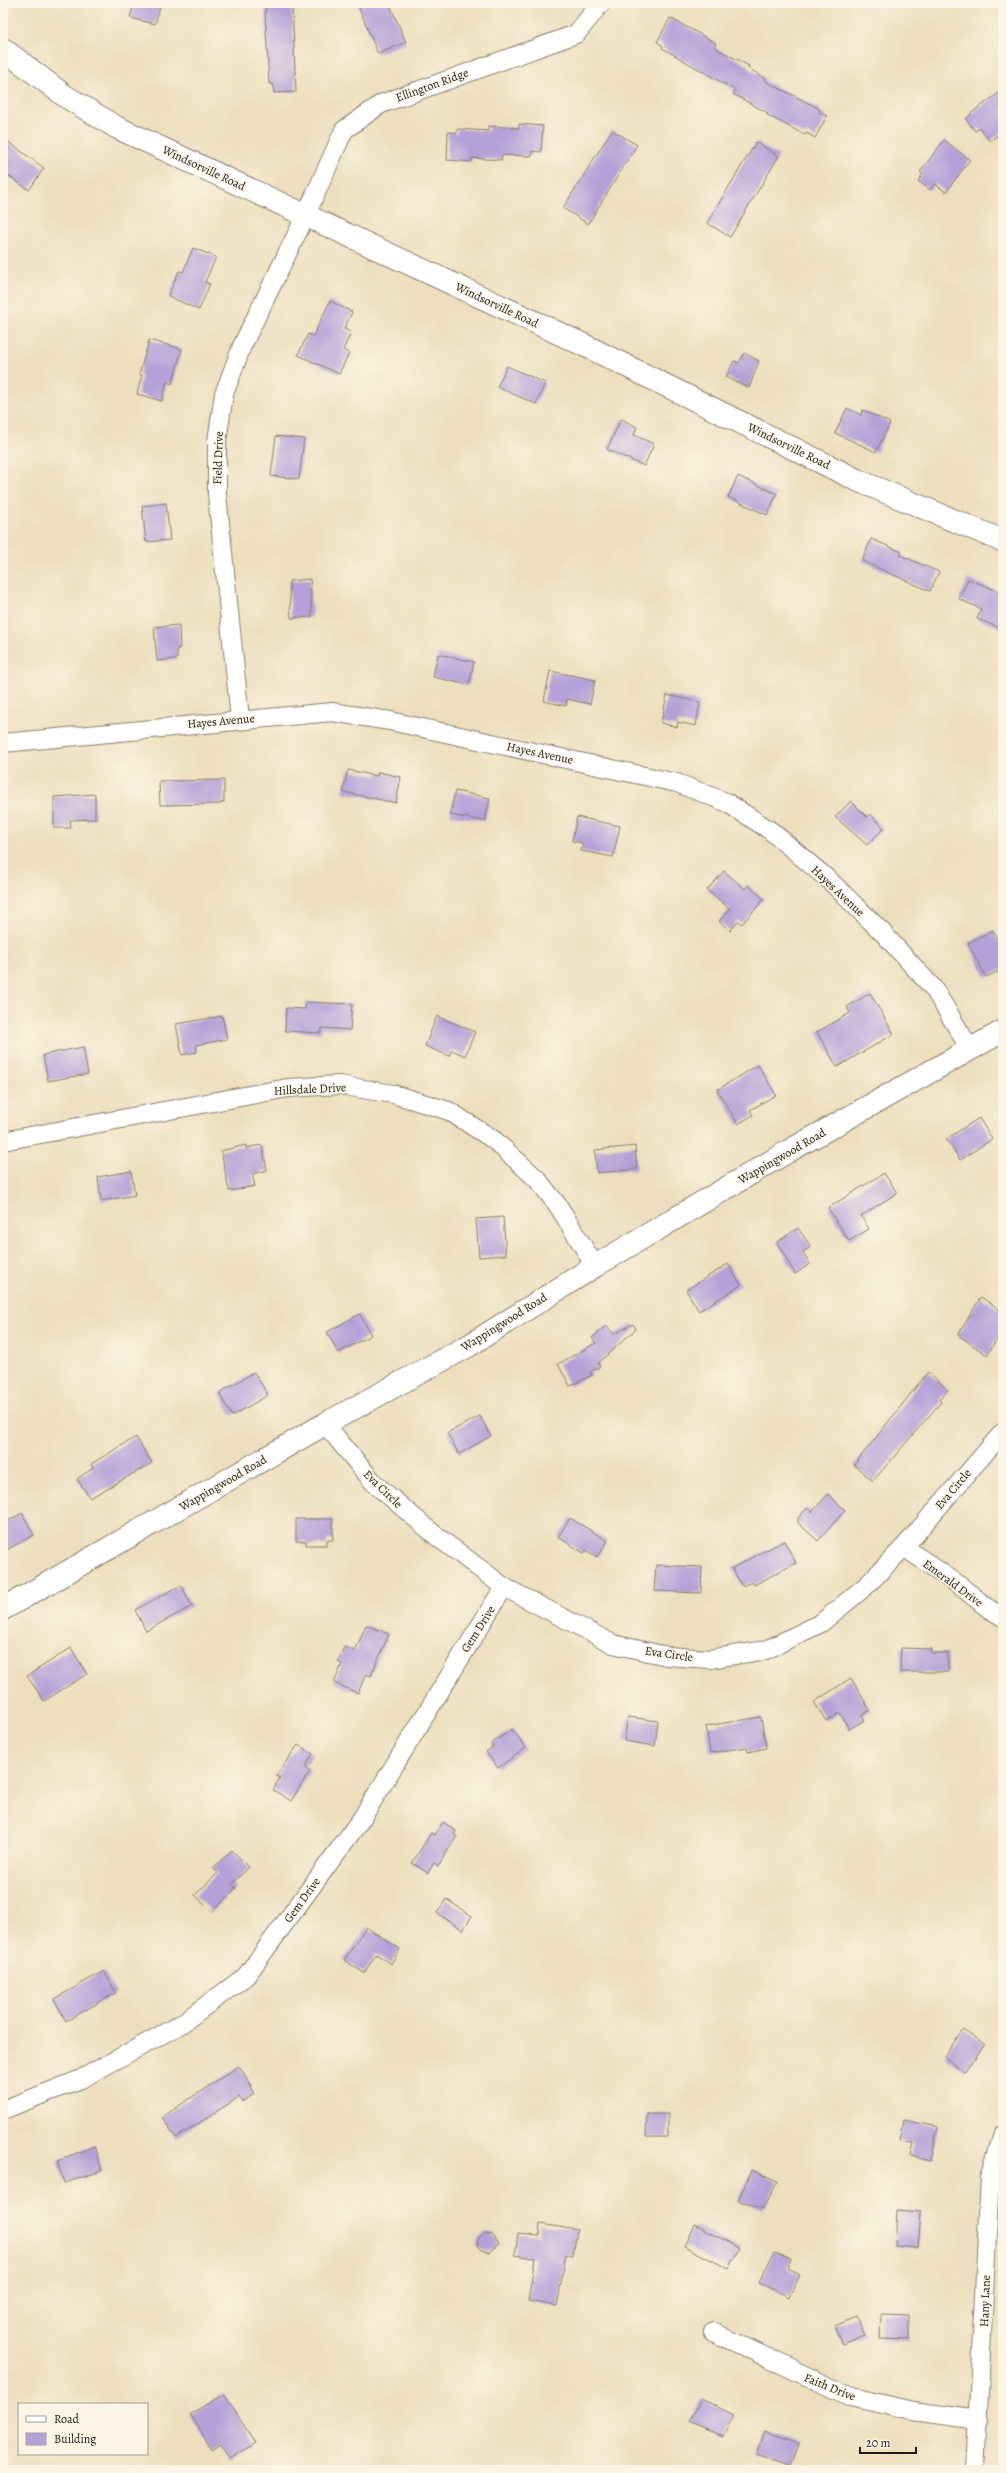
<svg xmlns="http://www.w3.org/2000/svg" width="1006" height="2473" viewBox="0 0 1006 2473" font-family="Alegreya,serif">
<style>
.building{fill:#b5a1d8}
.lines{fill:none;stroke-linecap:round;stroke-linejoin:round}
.minor-casing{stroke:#847e6c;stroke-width:20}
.tertiary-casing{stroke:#847e6c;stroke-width:24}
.secondary-casing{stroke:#847e6c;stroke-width:24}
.minor{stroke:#fff;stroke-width:18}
.tertiary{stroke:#fff;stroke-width:22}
.secondary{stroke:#fff;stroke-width:22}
.labels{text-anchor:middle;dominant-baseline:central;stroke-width:3;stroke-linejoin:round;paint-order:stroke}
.street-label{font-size:12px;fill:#1c1c1c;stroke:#fcf5e5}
</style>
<rect width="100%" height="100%" fill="#fcf5e5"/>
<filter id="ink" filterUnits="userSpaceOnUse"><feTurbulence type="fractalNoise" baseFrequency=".025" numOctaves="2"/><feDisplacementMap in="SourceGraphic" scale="8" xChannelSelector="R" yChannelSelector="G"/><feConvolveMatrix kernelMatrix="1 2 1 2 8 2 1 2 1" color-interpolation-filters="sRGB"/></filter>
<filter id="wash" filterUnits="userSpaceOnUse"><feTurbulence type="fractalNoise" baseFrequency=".012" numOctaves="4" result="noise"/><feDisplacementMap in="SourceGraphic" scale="16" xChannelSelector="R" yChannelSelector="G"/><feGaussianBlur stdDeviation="0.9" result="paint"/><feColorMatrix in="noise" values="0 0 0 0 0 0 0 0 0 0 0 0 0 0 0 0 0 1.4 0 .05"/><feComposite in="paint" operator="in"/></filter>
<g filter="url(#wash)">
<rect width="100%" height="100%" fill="#eddfbd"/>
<g id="blocks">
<g class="building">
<path d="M 134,3 L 161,3 L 155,24 L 130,18 Z"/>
<path d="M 266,3 L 292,3 L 296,92 L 274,93 L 273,84 L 269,84 L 265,12 Z"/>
<path d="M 357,3 L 389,3 L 406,42 L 378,54 Z"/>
<path d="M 670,18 L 716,43 L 714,47 L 749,66 L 748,68 L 766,79 L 765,81 L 820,109 L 819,112 L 827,116 L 815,138 L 807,133 L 805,135 L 767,115 L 768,113 L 733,94 L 735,90 L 662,48 L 663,46 L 657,42 Z"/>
<path d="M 1003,90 L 1003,131 L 990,141 L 980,128 L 975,131 L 966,119 L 971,115 L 970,114 Z"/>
<path d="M 519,124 L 543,126 L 541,152 L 532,151 L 532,156 L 502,155 L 501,160 L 472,158 L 471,162 L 447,160 L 448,132 L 457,133 L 457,129 L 488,131 L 488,126 L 519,128 Z"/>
<path d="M 612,130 L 637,145 L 588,224 L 563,208 Z"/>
<path d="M 3,138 L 44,168 L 29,190 L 3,172 Z"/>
<path d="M 944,140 L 970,160 L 946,192 L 935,184 L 930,190 L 918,181 L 923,174 L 920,172 Z"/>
<path d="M 756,142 L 779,156 L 730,237 L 707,223 Z"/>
<path d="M 193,248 L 216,257 L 205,282 L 210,284 L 199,310 L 168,296 L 179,271 L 183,272 Z"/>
<path d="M 330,301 L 352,312 L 344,329 L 351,332 L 343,350 L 349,353 L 339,374 L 298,355 L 308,334 L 313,336 Z"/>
<path d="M 149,340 L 182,349 L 172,384 L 167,382 L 162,401 L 137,394 L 142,375 L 139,375 Z"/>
<path d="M 744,353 L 759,361 L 749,388 L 726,377 L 734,361 L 739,363 Z"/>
<path d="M 507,366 L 545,383 L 536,404 L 497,387 Z"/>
<path d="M 847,408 L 861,415 L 863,410 L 890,423 L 876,452 L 835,433 Z"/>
<path d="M 621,419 L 637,427 L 634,435 L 654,444 L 644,466 L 607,449 Z"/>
<path d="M 276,436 L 304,439 L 299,479 L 271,476 Z"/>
<path d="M 738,476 L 777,494 L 767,515 L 728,497 Z"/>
<path d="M 166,503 L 170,540 L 146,542 L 142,506 Z"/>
<path d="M 871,539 L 902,552 L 900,555 L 939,572 L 930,591 L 862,561 Z"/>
<path d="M 310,579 L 312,617 L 291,618 L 289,581 Z"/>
<path d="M 968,579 L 1003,593 L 1003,629 L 977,619 L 981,609 L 959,599 Z"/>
<path d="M 179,625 L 180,648 L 177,648 L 177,659 L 157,661 L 154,627 Z"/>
<path d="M 438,654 L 474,662 L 469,685 L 433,677 Z"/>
<path d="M 550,671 L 595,680 L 590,704 L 567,699 L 566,706 L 544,701 Z"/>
<path d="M 667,695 L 700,702 L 696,726 L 678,722 L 677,727 L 661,723 Z"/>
<path d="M 348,770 L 377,776 L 378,772 L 401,777 L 396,803 L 343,792 Z"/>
<path d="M 224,780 L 224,802 L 221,802 L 221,804 L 160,805 L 159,781 Z"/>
<path d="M 455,791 L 490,798 L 485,821 L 450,815 Z"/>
<path d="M 95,794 L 95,819 L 70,820 L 71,828 L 54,828 L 54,797 Z"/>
<path d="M 851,801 L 867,817 L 870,814 L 884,828 L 867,845 L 835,817 Z"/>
<path d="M 577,817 L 620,826 L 613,857 L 581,851 L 583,843 L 572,841 Z"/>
<path d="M 724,871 L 745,889 L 748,885 L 764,899 L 742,924 L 738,921 L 730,931 L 719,921 L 730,909 L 707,890 Z"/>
<path d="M 993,930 L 1003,950 L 1003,969 L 986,977 L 968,943 Z"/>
<path d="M 870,993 L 894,1034 L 837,1067 L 817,1032 L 850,1013 L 847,1007 Z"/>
<path d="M 306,1002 L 352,1004 L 350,1030 L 322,1028 L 321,1033 L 285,1031 L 286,1008 L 305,1009 Z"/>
<path d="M 222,1016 L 227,1039 L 196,1045 L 197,1052 L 182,1055 L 176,1024 Z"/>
<path d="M 437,1016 L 475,1032 L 465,1056 L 452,1050 L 449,1056 L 425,1046 Z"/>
<path d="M 83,1047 L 88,1074 L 48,1081 L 43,1055 Z"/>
<path d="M 758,1065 L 776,1095 L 750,1110 L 753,1115 L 738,1124 L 717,1090 Z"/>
<path d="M 979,1118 L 992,1139 L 960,1160 L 946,1139 Z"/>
<path d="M 246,1145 L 246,1148 L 262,1145 L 267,1170 L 252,1174 L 255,1186 L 229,1191 L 221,1151 Z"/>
<path d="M 635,1146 L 637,1169 L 597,1173 L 595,1150 Z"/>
<path d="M 131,1171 L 135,1195 L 101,1201 L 98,1177 Z"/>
<path d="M 884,1173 L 897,1193 L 861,1216 L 869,1229 L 849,1241 L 828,1208 Z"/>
<path d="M 503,1217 L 506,1255 L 479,1257 L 476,1219 Z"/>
<path d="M 798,1228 L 811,1247 L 803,1252 L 810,1264 L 795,1274 L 777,1242 Z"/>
<path d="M 728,1264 L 741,1285 L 699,1311 L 686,1290 Z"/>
<path d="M 981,1297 L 1003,1312 L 1003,1330 L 987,1355 L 958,1335 Z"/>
<path d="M 360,1314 L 371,1335 L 338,1353 L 327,1332 Z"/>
<path d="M 633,1324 L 636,1329 L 598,1363 L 600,1367 L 590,1372 L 592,1375 L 570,1386 L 558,1364 L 596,1343 L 592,1338 L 606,1326 L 614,1334 Z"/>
<path d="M 254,1372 L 268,1395 L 232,1416 L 219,1393 Z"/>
<path d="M 928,1372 L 948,1390 L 939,1400 L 941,1402 L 873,1481 L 854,1465 Z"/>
<path d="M 480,1416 L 491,1436 L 459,1454 L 447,1433 Z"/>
<path d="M 136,1437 L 152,1463 L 90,1498 L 77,1479 L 93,1468 L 91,1464 Z"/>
<path d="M 828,1494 L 845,1510 L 818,1541 L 798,1523 L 798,1518 L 807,1508 L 812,1512 Z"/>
<path d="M 22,1513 L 34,1535 L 3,1552 L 3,1524 Z"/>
<path d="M 570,1518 L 608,1541 L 597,1557 L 586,1550 L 584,1553 L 558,1537 Z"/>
<path d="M 296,1519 L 333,1519 L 333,1540 L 327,1540 L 327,1545 L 306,1545 L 306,1541 L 296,1541 Z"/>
<path d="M 784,1541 L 796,1563 L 754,1585 L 752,1582 L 742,1586 L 732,1568 Z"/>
<path d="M 656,1565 L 702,1567 L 701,1593 L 654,1591 Z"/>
<path d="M 181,1585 L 192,1606 L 146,1631 L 135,1610 Z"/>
<path d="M 366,1625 L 389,1634 L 371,1676 L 366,1674 L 358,1693 L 334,1683 L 342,1664 L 338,1662 L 344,1647 L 355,1651 Z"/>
<path d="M 71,1648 L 87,1674 L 44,1701 L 27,1676 Z"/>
<path d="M 901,1648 L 931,1649 L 931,1653 L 948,1653 L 948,1672 L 900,1672 Z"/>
<path d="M 851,1678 L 870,1710 L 862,1715 L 865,1720 L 849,1729 L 840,1713 L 826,1721 L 814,1702 Z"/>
<path d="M 628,1717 L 658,1721 L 655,1746 L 624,1741 Z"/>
<path d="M 761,1717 L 766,1748 L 748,1752 L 747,1747 L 710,1753 L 706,1726 Z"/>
<path d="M 512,1729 L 526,1748 L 498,1768 L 486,1752 L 493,1747 L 491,1744 Z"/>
<path d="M 298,1745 L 313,1754 L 305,1767 L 310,1771 L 291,1801 L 273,1790 L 280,1778 L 276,1776 Z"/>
<path d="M 443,1822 L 456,1831 L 454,1834 L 457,1836 L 438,1866 L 434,1863 L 428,1873 L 412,1863 L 431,1833 L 435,1835 Z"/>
<path d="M 232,1850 L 249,1867 L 232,1884 L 236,1888 L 212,1912 L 195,1895 L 218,1873 L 213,1868 Z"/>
<path d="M 446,1899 L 472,1916 L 463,1930 L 437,1913 Z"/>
<path d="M 366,1927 L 400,1949 L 391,1964 L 376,1954 L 364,1973 L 344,1960 Z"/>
<path d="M 104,1971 L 116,1993 L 66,2021 L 54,1999 Z"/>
<path d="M 963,2029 L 985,2044 L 965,2072 L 944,2057 Z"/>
<path d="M 239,2066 L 252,2086 L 250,2087 L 254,2094 L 242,2102 L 239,2097 L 176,2138 L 162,2117 Z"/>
<path d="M 647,2114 L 668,2114 L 668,2137 L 646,2137 Z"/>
<path d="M 904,2120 L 938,2127 L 931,2161 L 910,2156 L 913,2143 L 900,2141 Z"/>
<path d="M 94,2146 L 102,2171 L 64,2183 L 57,2161 Z"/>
<path d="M 752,2170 L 777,2182 L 762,2210 L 738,2200 Z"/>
<path d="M 897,2210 L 921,2212 L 918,2248 L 895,2246 Z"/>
<path d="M 540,2224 L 577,2230 L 573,2256 L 566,2254 L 557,2306 L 528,2301 L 535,2258 L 515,2255 L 518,2234 L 539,2236 Z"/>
<path d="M 694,2225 L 740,2248 L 729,2269 L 684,2246 Z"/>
<path d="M 485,2233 L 492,2234 L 499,2244 L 489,2252 L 482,2250 L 477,2244 L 479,2237 Z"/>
<path d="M 774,2252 L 791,2260 L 787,2268 L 800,2275 L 789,2297 L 759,2283 Z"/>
<path d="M 881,2314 L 909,2315 L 909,2340 L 880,2339 Z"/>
<path d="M 857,2317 L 865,2336 L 842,2345 L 834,2326 Z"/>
<path d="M 224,2394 L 255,2443 L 230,2459 L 221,2444 L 212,2450 L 190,2414 Z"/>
<path d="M 701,2399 L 734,2415 L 723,2437 L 690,2421 Z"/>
<path d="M 765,2431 L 799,2443 L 791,2466 L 757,2455 Z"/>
</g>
</g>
</g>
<g filter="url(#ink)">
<use href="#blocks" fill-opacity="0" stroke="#847e6c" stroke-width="1"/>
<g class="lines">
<g class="minor-casing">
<g id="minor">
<path d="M 240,719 L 217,494 L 217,441 L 224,394 L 242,346 L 306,215 L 344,130 L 381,104 L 576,34 L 601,3"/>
<path d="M 3,743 L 332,712 L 390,721 L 677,783 L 726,802 L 771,831 L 829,880 L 883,933 L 934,989 L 970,1049"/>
<path d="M 3,1141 L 288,1088 L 339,1085 L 393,1094 L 449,1111 L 494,1140 L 537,1179 L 559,1207 L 595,1266"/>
<path d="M 325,1424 L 375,1484 L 435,1535 L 504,1587 L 613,1644 L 667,1656 L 709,1659 L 766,1650 L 821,1623 L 867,1585 L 904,1547 L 1003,1432"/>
<path d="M 904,1547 L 959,1585 L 989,1609 L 1003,1617"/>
<path d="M 3,2110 L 81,2079 L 181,2024 L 246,1976 L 362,1818 L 504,1587"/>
<path d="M 713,2332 L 851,2397 L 914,2411 L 979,2420"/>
<path d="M 975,2470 L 990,2177 L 1003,2134"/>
</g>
</g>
<g class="tertiary-casing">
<path id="tertiary" d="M 3,49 L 65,96 L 116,127 L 586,346 L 857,480 L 1003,541"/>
</g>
<g class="secondary-casing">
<path id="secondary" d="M 3,1609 L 325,1424 L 470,1345 L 595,1266 L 787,1152 L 1003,1031"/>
</g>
<use href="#minor" class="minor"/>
<use href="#tertiary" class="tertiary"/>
<use href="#secondary" class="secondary"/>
</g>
</g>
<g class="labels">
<g class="street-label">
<text transform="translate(432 85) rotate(-20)">Ellington Ridge</text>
<text transform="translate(204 168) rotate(25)">Windsorville Road</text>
<text transform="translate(497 305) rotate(25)">Windsorville Road</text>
<text transform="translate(789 446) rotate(26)">Windsorville Road</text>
<text transform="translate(218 458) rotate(-88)">Field Drive</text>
<text transform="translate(221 721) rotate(-5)">Hayes Avenue</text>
<text transform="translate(540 753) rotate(12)">Hayes Avenue</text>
<text transform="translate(838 891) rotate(43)">Hayes Avenue</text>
<text transform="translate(310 1089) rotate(-3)">Hillsdale Drive</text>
<text transform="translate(782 1156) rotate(-30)">Wappingwood Road</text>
<text transform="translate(504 1322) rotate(-32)">Wappingwood Road</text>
<text transform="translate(223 1483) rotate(-30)">Wappingwood Road</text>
<text transform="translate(383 1489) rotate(44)">Eva Circle</text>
<text transform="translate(953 1489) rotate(-50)">Eva Circle</text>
<text transform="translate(953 1583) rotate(36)">Emerald Drive</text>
<text transform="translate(478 1629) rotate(-58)">Gem Drive</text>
<text transform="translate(669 1654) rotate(8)">Eva Circle</text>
<text transform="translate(302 1900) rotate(-54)">Gem Drive</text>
<text transform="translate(985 2301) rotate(-88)">Hany Lane</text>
<text transform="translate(830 2387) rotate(22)">Faith Drive</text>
</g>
</g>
<rect width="1006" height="2473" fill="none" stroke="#fcf5e5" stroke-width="16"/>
<rect x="18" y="2403" width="130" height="52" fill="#fcf5e5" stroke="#a29e95"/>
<rect x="26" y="2416" width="20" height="6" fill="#ffffff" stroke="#a29e95"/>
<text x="54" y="2423" font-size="12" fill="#1c1c1c">Road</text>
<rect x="26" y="2433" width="20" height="12" fill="#b5a1d8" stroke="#a29e95"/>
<text x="54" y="2443" font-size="12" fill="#1c1c1c">Building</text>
<path d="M860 2447v6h56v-6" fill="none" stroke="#1c1c1c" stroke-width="2"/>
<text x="866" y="2447" font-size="12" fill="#1c1c1c" stroke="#fcf5e5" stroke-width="3" paint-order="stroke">20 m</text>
</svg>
